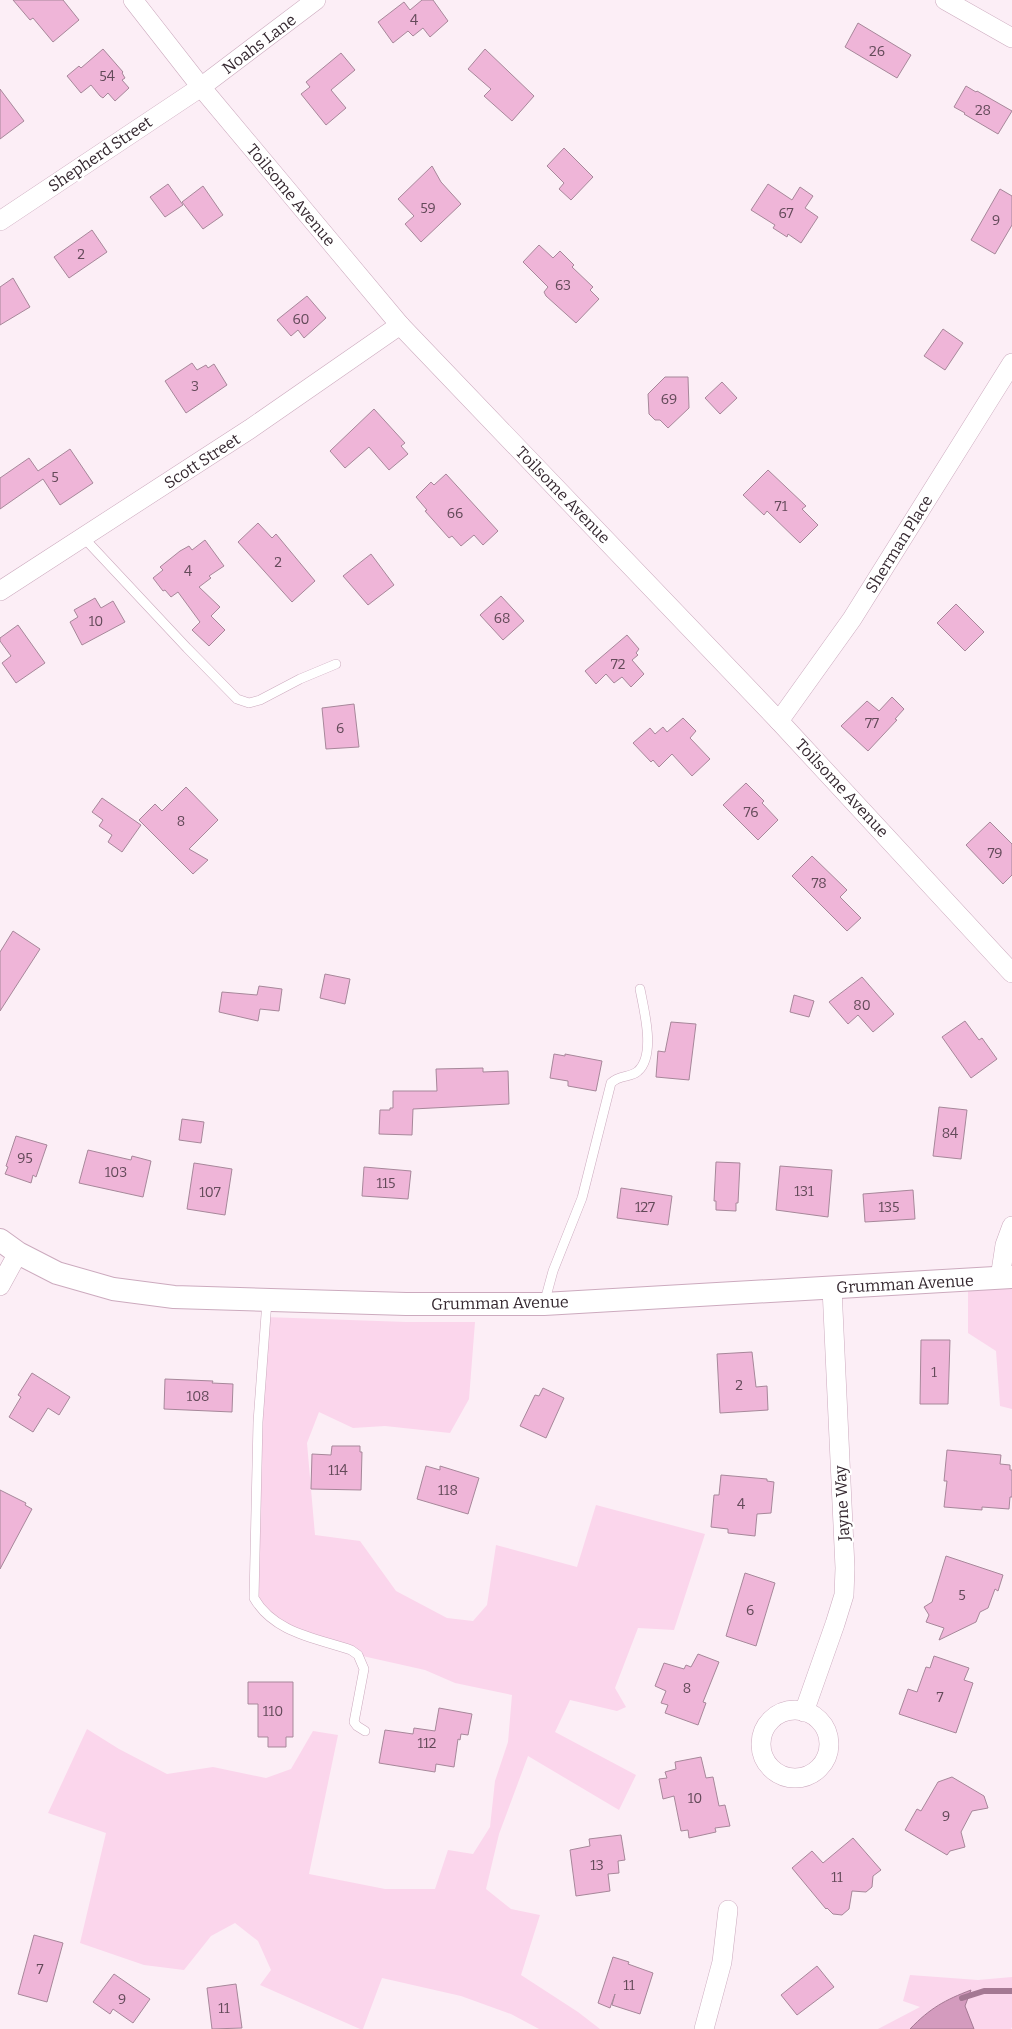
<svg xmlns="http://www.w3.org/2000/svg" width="1012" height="2029" viewBox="0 0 1012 2029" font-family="Bitter,serif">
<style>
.green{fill:#fbd6ec}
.water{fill:#d49bbe;stroke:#a47893}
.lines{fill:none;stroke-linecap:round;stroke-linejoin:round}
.stream{stroke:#a47893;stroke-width:6}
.building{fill:#efb5d8;stroke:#a7879a}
.service-casing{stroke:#ccaabe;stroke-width:10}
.minor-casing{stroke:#ccaabe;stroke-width:20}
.tertiary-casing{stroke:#ccaabe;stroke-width:24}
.service{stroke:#fff;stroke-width:9}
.minor{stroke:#fff;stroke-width:19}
.tertiary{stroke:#fff;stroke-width:22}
.labels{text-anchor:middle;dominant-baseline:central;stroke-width:4.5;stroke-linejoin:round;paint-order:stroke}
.number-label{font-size:14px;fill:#634a59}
.street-label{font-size:16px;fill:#34272f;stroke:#fff}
</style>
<rect width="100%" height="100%" fill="#fceef6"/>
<g class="green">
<path d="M 1012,1277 L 1012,1409 L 1000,1406 L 996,1351 L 968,1333 L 968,1281 Z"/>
<path d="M 265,1317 L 406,1322 L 475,1322 L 469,1399 L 450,1433 L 385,1426 L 353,1428 L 319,1412 L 307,1443 L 315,1535 L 360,1541 L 396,1591 L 447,1618 L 473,1621 L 487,1605 L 496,1545 L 577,1567 L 596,1505 L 705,1534 L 674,1630 L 638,1628 L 615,1688 L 626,1707 L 617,1711 L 570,1700 L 555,1732 L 636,1775 L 619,1810 L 528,1756 L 499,1834 L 486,1889 L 511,1909 L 540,1915 L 521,1975 L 578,2012 L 600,2029 L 539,2029 L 511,2014 L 461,1996 L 382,1978 L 363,2029 L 360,2029 L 260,1985 L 271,1970 L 258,1941 L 235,1923 L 211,1936 L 184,1970 L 144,1965 L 80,1943 L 106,1833 L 48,1813 L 87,1729 L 119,1749 L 167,1774 L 213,1767 L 266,1778 L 291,1769 L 313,1731 L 338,1735 L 309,1874 L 385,1889 L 435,1889 L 448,1850 L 473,1854 L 490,1827 L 495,1781 L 508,1742 L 512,1695 L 455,1683 L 425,1670 L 358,1655 L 279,1625 L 254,1598 Z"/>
<path d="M 910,1975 L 978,1980 L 1012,1977 L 1012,2027 L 1011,2029 L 878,2029 L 920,2007 L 903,2001 Z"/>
</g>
<path class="water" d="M 971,1990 L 965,2006 L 974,2029 L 910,2029 C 930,2008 945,2000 971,1990 Z"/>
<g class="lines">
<path class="stream" d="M 962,1998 L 984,1991 L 1012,1991"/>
</g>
<g class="building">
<path d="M 13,0 L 63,0 L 79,20 L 53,42 L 33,18 L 30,20 Z"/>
<path d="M 422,0 L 433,0 L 448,21 L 430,37 L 423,28 L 413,36 L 408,31 L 393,43 L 378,22 L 404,2 L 410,10 Z"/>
<path d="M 858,23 L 911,55 L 897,78 L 845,47 Z"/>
<path d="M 103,49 L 123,72 L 122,73 L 125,78 L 122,80 L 129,88 L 115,101 L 108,93 L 103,98 L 100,96 L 91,85 L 81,93 L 67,76 L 79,66 L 81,68 Z"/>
<path d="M 485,49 L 534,96 L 512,121 L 484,96 L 491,89 L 468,69 Z"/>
<path d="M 341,53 L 355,70 L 331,90 L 346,108 L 326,125 L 301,94 L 310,87 L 306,82 Z"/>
<path d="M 966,86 L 976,92 L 977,91 L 1012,111 L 998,134 L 964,114 L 965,113 L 954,107 Z"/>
<path d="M 0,89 L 24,121 L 0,139 Z"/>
<path d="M 564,148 L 593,177 L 571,200 L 559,189 L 564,183 L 547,166 Z"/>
<path d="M 432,166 L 441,182 L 461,204 L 421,242 L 405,224 L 414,216 L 398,199 Z"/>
<path d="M 168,184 L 183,205 L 165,217 L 150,197 Z"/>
<path d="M 768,184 L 792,200 L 800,187 L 813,196 L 805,208 L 818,217 L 801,243 L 788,234 L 787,237 L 773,228 L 775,225 L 751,210 Z"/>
<path d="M 203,186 L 223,215 L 203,229 L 182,202 Z"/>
<path d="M 1000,189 L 1012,196 L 1012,225 L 995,254 L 971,240 Z"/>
<path d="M 92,230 L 107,252 L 69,278 L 54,257 Z"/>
<path d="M 539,245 L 553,258 L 560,251 L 574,265 L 572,267 L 593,287 L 590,290 L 599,299 L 576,323 L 546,296 L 544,292 L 548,287 L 523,262 Z"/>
<path d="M 13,278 L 30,307 L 0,325 L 0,287 Z"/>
<path d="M 307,296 L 326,318 L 304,338 L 298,330 L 291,336 L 277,320 Z"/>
<path d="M 943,329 L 963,343 L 945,370 L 924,356 Z"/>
<path d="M 192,363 L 197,370 L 206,365 L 208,368 L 214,364 L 227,385 L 186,413 L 165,381 Z"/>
<path d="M 665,377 L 688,377 L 689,408 L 668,428 L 660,420 L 655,420 L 649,414 L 648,394 Z"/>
<path d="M 722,382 L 737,398 L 720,414 L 705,398 Z"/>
<path d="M 374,409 L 405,443 L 401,446 L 408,454 L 389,470 L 369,447 L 345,468 L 330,451 Z"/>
<path d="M 70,449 L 93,483 L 60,505 L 43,479 L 0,509 L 0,478 L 29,458 L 38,471 Z"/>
<path d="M 768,470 L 806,506 L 802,509 L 818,525 L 800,543 L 767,511 L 764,515 L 743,495 Z"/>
<path d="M 446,474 L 498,531 L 483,545 L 474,535 L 461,546 L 452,536 L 449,538 L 425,511 L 427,510 L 416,497 L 431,482 L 434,485 Z"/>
<path d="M 258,523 L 272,538 L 276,534 L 315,581 L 292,602 L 238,542 Z"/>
<path d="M 205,540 L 224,566 L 209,576 L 211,578 L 199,587 L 220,607 L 211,616 L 225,630 L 209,646 L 192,630 L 200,622 L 178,592 L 171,597 L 165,590 L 163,591 L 153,578 L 163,570 L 160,567 L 180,551 L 189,546 L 192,550 Z"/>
<path d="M 371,554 L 394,585 L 368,605 L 343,576 Z"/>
<path d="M 501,596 L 524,621 L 503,640 L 480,615 Z"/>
<path d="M 95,598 L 101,608 L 113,601 L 125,622 L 82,645 L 70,622 L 78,617 L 74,610 Z"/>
<path d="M 956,604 L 984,632 L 965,651 L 937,623 Z"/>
<path d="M 18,625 L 45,663 L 16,683 L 2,663 L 11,656 L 0,641 L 0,638 Z"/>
<path d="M 627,635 L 639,649 L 636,653 L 638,655 L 632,660 L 644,674 L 631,687 L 622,677 L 614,683 L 606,674 L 596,684 L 585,671 Z"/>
<path d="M 892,697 L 904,709 L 895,719 L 897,720 L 868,751 L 841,726 L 867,701 L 879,711 Z"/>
<path d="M 354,704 L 359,747 L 326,749 L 322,708 Z"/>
<path d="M 683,718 L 696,731 L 690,738 L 710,759 L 692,776 L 672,754 L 659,767 L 653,760 L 651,762 L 633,743 L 650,728 L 655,734 L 663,727 L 667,732 Z"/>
<path d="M 746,783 L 764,801 L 762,803 L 778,820 L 758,840 L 723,805 Z"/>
<path d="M 186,787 L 218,820 L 189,849 L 208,860 L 193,874 L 139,820 L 155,804 L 162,811 Z"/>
<path d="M 102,798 L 141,825 L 122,852 L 108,842 L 112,835 L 99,826 L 103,820 L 92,812 Z"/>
<path d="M 990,822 L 1012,844 L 1012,875 L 1003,884 L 966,845 Z"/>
<path d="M 812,856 L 847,890 L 840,897 L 861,918 L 847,931 L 792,876 Z"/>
<path d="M 13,931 L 40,949 L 0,1011 L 0,952 Z"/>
<path d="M 325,974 L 350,979 L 345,1004 L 320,998 Z"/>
<path d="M 862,977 L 894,1014 L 873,1032 L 858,1015 L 848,1024 L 829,1002 Z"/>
<path d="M 259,986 L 282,989 L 279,1011 L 260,1009 L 258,1021 L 219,1012 L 222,992 L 257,995 Z"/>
<path d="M 794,995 L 814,1001 L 809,1017 L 790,1012 Z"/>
<path d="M 965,1021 L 979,1040 L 982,1038 L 997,1059 L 971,1078 L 942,1037 Z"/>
<path d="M 671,1022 L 696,1024 L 689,1080 L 656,1077 L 658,1051 L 665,1052 Z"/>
<path d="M 554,1054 L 565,1056 L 565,1054 L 602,1061 L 596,1091 L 568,1086 L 568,1081 L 550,1078 Z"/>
<path d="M 483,1068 L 483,1072 L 508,1071 L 509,1104 L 413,1109 L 412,1135 L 379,1134 L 380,1110 L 390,1110 L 390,1108 L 393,1108 L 393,1091 L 437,1091 L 436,1069 Z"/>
<path d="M 939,1107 L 967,1110 L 961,1159 L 933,1156 Z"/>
<path d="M 182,1119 L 204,1122 L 201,1143 L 179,1140 Z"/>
<path d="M 16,1136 L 47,1145 L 36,1177 L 33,1175 L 31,1183 L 5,1174 L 8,1167 L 6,1166 Z"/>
<path d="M 88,1150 L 131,1160 L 132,1156 L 151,1161 L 143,1197 L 79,1183 Z"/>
<path d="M 716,1162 L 740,1163 L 738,1203 L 736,1203 L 736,1211 L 716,1210 L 716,1201 L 714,1201 Z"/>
<path d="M 194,1163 L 232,1169 L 225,1215 L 187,1209 Z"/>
<path d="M 780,1166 L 832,1170 L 828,1217 L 776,1210 Z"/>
<path d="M 364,1167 L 411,1171 L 408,1199 L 362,1196 Z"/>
<path d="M 621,1188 L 672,1196 L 668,1225 L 617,1218 Z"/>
<path d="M 913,1190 L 915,1219 L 865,1222 L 863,1194 Z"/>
<path d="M 921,1340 L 950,1340 L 948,1404 L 920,1404 Z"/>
<path d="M 752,1352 L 756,1387 L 767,1386 L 768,1410 L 720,1413 L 717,1354 Z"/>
<path d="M 32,1373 L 70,1397 L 59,1415 L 48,1408 L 33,1432 L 9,1417 L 21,1397 L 18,1395 Z"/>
<path d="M 165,1379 L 213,1381 L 212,1383 L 233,1384 L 232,1412 L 164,1409 Z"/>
<path d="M 543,1388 L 564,1398 L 546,1438 L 520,1426 L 535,1395 L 539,1396 Z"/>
<path d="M 332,1446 L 360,1446 L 360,1452 L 362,1452 L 361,1490 L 311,1489 L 312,1454 L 331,1455 Z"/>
<path d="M 947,1450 L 1001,1455 L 1000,1464 L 1010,1465 L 1010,1470 L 1012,1470 L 1012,1497 L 1010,1497 L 1009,1509 L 982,1507 L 982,1510 L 944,1507 L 947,1481 L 944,1481 Z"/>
<path d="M 426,1466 L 440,1470 L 440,1466 L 479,1478 L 468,1514 L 417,1499 Z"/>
<path d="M 721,1475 L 767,1479 L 767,1481 L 774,1482 L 771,1513 L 757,1514 L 755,1536 L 728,1533 L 728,1529 L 711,1527 L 714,1495 L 719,1495 Z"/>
<path d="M 0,1490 L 26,1503 L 25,1505 L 32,1509 L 0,1569 Z"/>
<path d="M 946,1556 L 1003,1575 L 998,1591 L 995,1589 L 988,1608 L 980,1612 L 976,1622 L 939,1640 L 944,1628 L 926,1622 L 929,1615 L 924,1607 L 932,1602 Z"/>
<path d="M 745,1573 L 775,1583 L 756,1646 L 726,1636 Z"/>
<path d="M 698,1654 L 719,1662 L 703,1702 L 706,1703 L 698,1725 L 665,1713 L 668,1705 L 661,1703 L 666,1691 L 655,1686 L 664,1663 L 684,1669 L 686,1665 L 691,1667 Z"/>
<path d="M 934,1656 L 969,1668 L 964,1680 L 973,1683 L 956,1733 L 899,1714 L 908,1689 L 917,1692 L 926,1667 L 930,1668 Z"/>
<path d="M 248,1682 L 293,1682 L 293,1737 L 286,1737 L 286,1747 L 268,1747 L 268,1737 L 258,1737 L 258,1704 L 248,1704 Z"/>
<path d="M 439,1708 L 472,1714 L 468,1735 L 461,1734 L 460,1740 L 458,1739 L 454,1767 L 436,1764 L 435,1772 L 379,1763 L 385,1730 L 413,1734 L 414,1728 L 435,1731 Z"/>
<path d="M 701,1757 L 706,1778 L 713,1777 L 719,1806 L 725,1805 L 730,1826 L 715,1828 L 716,1832 L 689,1838 L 688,1830 L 681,1831 L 674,1796 L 663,1799 L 659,1779 L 667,1778 L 665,1772 L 676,1769 L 675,1762 Z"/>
<path d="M 952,1777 L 984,1796 L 988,1808 L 972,1811 L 961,1832 L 965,1847 L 950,1851 L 947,1855 L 905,1830 L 917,1809 L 921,1811 L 938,1782 Z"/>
<path d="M 621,1835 L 625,1860 L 618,1861 L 619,1873 L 608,1874 L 610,1891 L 576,1896 L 570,1850 L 590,1846 L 589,1839 Z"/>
<path d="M 853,1838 L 881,1870 L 873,1876 L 872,1887 L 866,1892 L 852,1891 L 849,1909 L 842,1915 L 833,1914 L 827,1908 L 826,1909 L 792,1868 L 812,1851 L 823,1863 Z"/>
<path d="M 34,1935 L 63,1943 L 47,2002 L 18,1994 Z"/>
<path d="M 613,1957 L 629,1962 L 628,1964 L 653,1973 L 640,2014 L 612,2005 L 615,1994 L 610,2008 L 598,2003 Z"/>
<path d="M 817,1966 L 834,1987 L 797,2015 L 781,1995 Z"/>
<path d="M 114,1974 L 150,1999 L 133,2023 L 113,2009 L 110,2014 L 93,2002 Z"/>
<path d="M 236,1984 L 242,2028 L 212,2029 L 207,1988 Z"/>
</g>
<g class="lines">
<g class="service-casing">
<g id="service">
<path d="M 84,538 L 187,648 L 237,699 L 249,703 L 260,700 L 300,679 L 336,664"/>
<path d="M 267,1301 L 258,1422 L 254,1598 C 274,1633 316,1638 351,1650 L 358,1655 L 364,1669 L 354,1722 L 357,1726 L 365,1731"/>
<path d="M 544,1304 L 553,1271 L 582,1198 L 611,1083 C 620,1074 631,1078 638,1071 C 656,1055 644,1010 640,989"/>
</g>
</g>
<g class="minor-casing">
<g id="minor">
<path d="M 133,0 L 201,87 L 400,325 L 779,721 L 1012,973"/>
<path d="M 945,0 L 1012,38"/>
<path d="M 0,221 L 201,87 L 316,0"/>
<path d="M 0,591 L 250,429 L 400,325"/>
<path d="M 779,721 L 852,619 L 1012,363"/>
<path d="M 1000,1278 L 1005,1245 L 1012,1226"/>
<path d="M 0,1286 L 18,1253"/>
<circle cx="795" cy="1744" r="34"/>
<path d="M 804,1712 L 835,1624 L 844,1595 L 845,1568 L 832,1288"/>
<path d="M 704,2029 L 722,1962 L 728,1910"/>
</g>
</g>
<g class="tertiary-casing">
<path id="tertiary" d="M 0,1240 L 18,1253 L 57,1273 L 113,1289 L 174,1297 L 406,1304 L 544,1304 L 1012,1277"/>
</g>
<use href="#service" class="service"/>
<use href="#minor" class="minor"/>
<use href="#tertiary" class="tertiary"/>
</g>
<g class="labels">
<g class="number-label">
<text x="414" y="20">4</text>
<text x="877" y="51">26</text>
<text x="107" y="76">54</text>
<text x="983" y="110">28</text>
<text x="428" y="208">59</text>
<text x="786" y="213">67</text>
<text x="996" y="220">9</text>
<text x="81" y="254">2</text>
<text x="563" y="285">63</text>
<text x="301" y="319">60</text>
<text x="195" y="386">3</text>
<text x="669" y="399">69</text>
<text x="55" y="477">5</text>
<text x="781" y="506">71</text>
<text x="455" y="513">66</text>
<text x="278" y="562">2</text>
<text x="188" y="571">4</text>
<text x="502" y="618">68</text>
<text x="96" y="621">10</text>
<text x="618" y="664">72</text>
<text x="872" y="723">77</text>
<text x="340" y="728">6</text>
<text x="751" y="812">76</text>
<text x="181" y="821">8</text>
<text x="995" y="853">79</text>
<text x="819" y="883">78</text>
<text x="862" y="1005">80</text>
<text x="950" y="1133">84</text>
<text x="25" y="1158">95</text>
<text x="116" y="1172">103</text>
<text x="386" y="1183">115</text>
<text x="804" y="1191">131</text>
<text x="210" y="1192">107</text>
<text x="645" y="1207">127</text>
<text x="889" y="1207">135</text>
<text x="934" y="1372">1</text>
<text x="739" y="1385">2</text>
<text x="198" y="1396">108</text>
<text x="338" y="1470">114</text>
<text x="448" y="1490">118</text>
<text x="741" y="1504">4</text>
<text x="962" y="1595">5</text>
<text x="750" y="1610">6</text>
<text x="687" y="1688">8</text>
<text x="940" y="1697">7</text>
<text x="273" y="1711">110</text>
<text x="427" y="1743">112</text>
<text x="695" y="1798">10</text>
<text x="946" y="1816">9</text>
<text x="597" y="1865">13</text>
<text x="837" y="1877">11</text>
<text x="40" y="1969">7</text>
<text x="629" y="1985">11</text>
<text x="122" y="1999">9</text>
<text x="224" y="2008">11</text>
</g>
<g class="street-label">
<text transform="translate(259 44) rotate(-37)">Noahs Lane</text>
<text transform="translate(100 154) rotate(-34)">Shepherd Street</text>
<text transform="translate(291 195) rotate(50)">Toilsome Avenue</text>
<text transform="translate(202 461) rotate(-33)">Scott Street</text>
<text transform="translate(563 495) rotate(46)">Toilsome Avenue</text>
<text transform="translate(899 544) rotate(-58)">Sherman Place</text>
<text transform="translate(842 788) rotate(47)">Toilsome Avenue</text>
<text transform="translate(905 1284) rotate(-3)">Grumman Avenue</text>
<text transform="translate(500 1303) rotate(-1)">Grumman Avenue</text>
<text transform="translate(842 1503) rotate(-93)">Jayne Way</text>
</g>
</g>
</svg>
